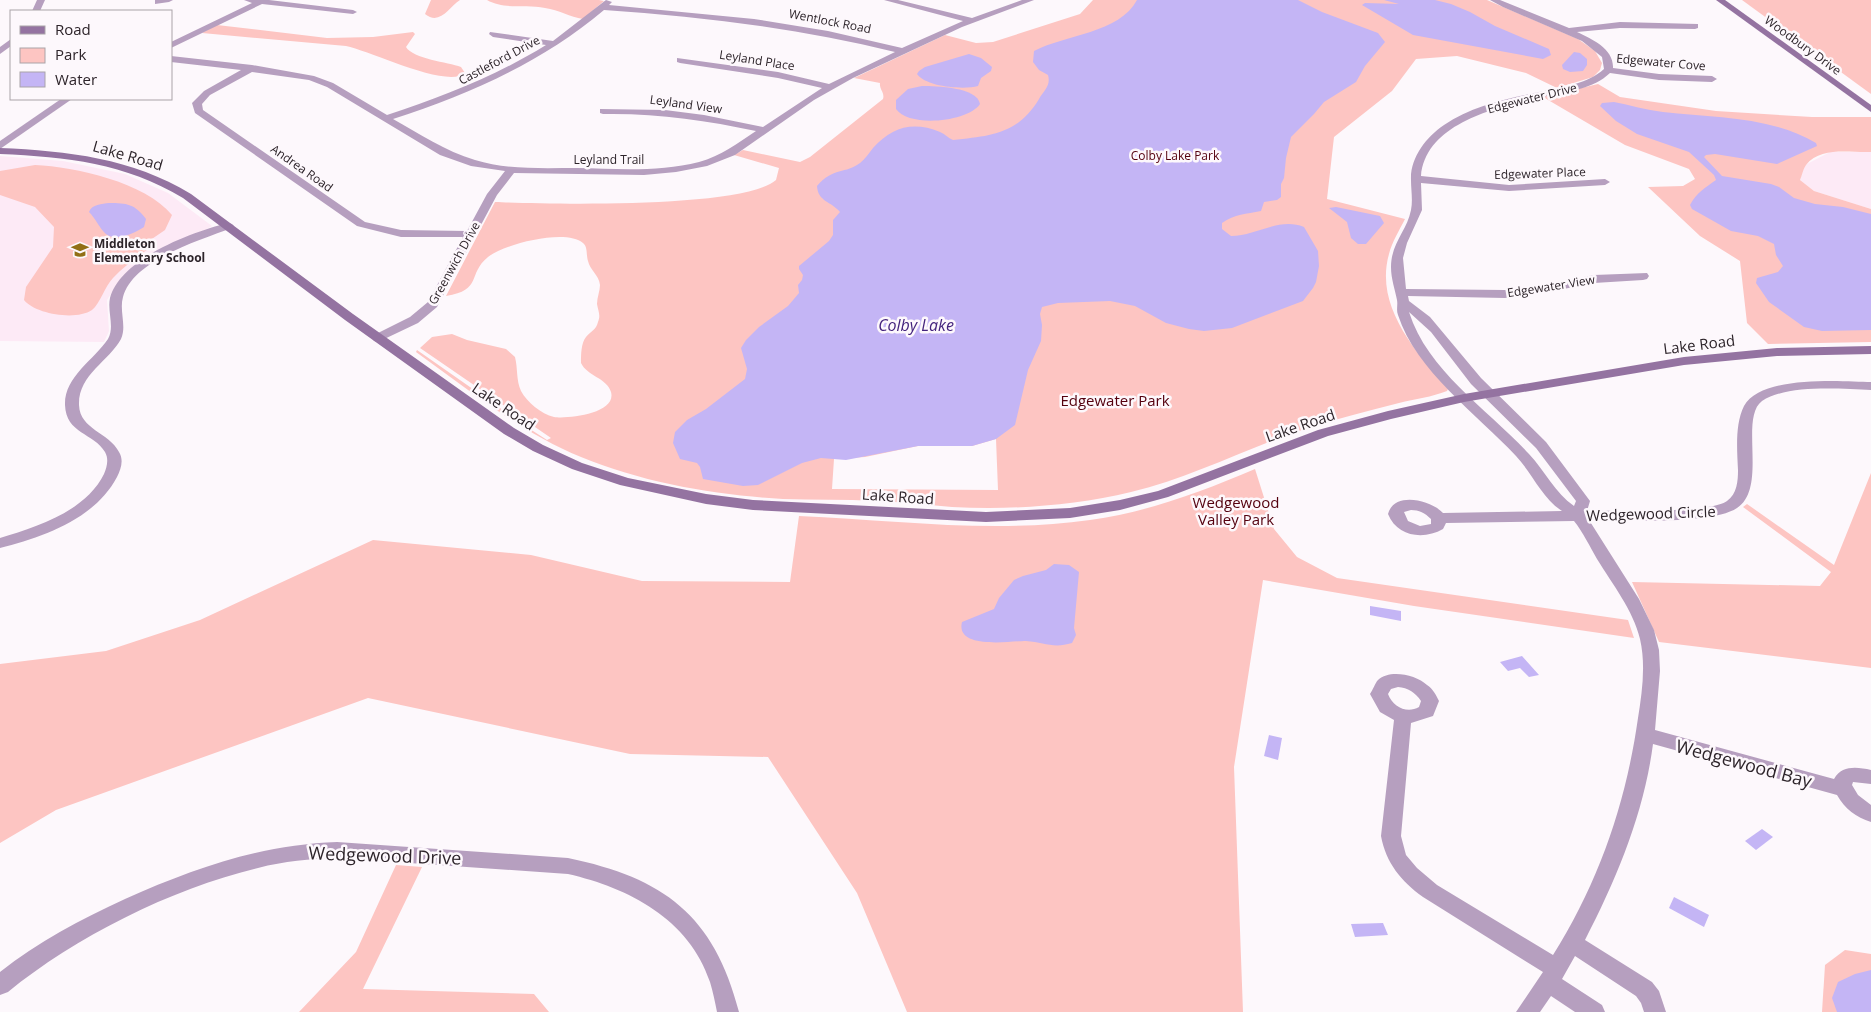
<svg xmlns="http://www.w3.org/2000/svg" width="1871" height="1012" viewBox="0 0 1871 1012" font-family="'Open Sans',sans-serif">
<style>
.built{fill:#fdeaf6}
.green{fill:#fdc5c2;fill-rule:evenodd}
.water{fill:#c4b5f5}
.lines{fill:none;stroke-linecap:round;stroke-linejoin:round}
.street{fill:#b69fbf;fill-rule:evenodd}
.secondary{fill:#9473a1;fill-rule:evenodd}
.labels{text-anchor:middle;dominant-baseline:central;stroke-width:5;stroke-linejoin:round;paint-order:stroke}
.far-street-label{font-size:12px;fill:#2d242a;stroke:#fdf8fc}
.far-park-label{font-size:12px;fill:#54000e;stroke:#fdf8fc}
.far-poi-label{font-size:12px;font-weight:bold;fill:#2d242a;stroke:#fdf8fc;text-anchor:start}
.street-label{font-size:15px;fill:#2d242a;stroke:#fdf8fc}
.park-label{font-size:15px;fill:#54000e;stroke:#fdf8fc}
.water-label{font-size:16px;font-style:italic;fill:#44237d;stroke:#fdf8fc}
.near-street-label{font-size:18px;fill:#2d242a;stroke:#fdf8fc}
</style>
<rect width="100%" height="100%" fill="#fdf8fc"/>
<g class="built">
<path d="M 1830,152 L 1871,152 L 1871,209 L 1814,191 L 1800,180 L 1805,165 Z"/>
<path d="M 0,156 L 63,161 L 125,174 L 168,193 L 212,226 L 120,280 L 107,300 L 109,331 L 104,342 L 0,341 Z"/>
</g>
<g class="green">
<path d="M 431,0 L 460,0 C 449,7 440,26 425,14 Z"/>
<path d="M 487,0 L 599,0 L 604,1 L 583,19 C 570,17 559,10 545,8 C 526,4 504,10 487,0 Z"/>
<path d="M 1093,0 L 1487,0 L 1578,39 L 1595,51 L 1602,63 L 1600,70 L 1593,77 L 1557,88 L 1526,73 L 1457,56 L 1416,59 L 1392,91 L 1334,137 L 1327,199 L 1405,219 C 1399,231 1392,242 1389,254 C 1374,307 1417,353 1448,389 L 1447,391 C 1432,397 1415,399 1399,403 C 1368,411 1336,419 1305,429 C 1246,448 1191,478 1131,492 C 1073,506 1011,510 952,507 C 926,505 901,502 876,501 C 845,499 814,500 783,499 C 716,495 644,483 581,457 C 520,432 469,390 416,352 L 417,350 L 533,431 L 547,440 L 551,438 L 420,348 L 432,337 L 452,334 L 467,340 L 506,349 L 515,357 C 518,369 516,380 521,391 C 527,402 541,414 554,417 C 567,419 617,414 611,392 C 607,378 587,376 581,363 C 581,355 581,343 586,337 C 591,331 596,330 598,322 C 601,315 598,311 597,304 C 597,297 600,291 600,285 C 599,275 590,270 588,261 C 586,255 588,247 583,243 C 566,228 504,244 488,257 C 467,274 483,290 446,296 L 495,202 C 545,204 743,209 776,180 L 779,168 L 734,155 L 743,150 L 800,162 L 810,157 L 883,99 C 885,93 879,89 880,83 L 854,78 L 945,35 L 976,43 L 993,42 L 1080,14 ZM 996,439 L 998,490 L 832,489 L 834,459 L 865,457 L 918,446 L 972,446 Z"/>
<path d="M 1742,0 L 1871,0 L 1871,94 Z"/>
<path d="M 217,25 L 327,38 L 373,37 L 413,32 L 415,34 L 406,47 C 413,59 448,62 461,67 L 465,73 C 447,89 371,51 346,46 L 202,33 Z"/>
<path d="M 1598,84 L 1620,97 L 1716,111 L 1812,117 L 1871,117 L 1871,152 C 1850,153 1821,146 1806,165 C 1803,169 1802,176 1800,180 L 1814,191 L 1871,209 L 1871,342 L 1768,344 L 1747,323 L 1740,261 L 1700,236 L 1648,187 L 1683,186 L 1695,179 L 1689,169 L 1625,145 L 1543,97 Z"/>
<path d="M 35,165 C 75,167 145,182 172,215 L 165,230 L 146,243 L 148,249 C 136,258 123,267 113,278 C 105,286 100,304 92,310 C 76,321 35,314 24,300 L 26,287 L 53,247 L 54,227 L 35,207 L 0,195 L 0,171 Z"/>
<path d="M 1255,469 L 1274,529 L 1297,557 L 1337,578 L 1628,620 L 1634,638 L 1414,606 L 1263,580 L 1234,767 L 1243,1012 L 907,1012 L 857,893 L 768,757 L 630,754 L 368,698 L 56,810 L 0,843 L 0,664 L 106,651 L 200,620 L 373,540 L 531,555 L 642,581 L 790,582 L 799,516 C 896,520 993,534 1090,520 C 1148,512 1201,492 1255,469 Z"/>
<path d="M 1871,473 L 1871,668 L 1659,642 L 1632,582 L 1820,586 L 1831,572 L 1743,507 L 1747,504 L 1834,565 Z"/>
<path d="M 396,865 L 422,867 L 363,989 L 534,994 L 549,1012 L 299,1012 L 356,952 Z"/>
<path d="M 1845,950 L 1871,954 L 1871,1012 L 1822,1012 L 1825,965 Z"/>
</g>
<g class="water">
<path d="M 1137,0 L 1298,0 L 1322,12 L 1378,33 L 1385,42 L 1365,66 L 1356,82 L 1324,102 L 1314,114 L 1291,137 L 1286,158 L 1284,178 L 1281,184 L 1281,197 L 1277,200 L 1264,202 L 1261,211 C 1246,214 1235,214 1222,223 L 1222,229 L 1231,236 C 1256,236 1279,217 1304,227 L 1318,251 L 1319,266 L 1316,282 L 1313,288 L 1303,301 L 1232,328 L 1204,331 L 1189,329 L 1166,323 L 1135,306 L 1110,301 L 1058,303 L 1042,307 L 1040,314 L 1042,325 L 1041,341 L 1028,370 L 1015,425 L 996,439 L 972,446 L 918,446 L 846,460 L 821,458 L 802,463 L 758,485 L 743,486 L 703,479 L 700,467 L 697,463 L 680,459 L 673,443 L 675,432 L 687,420 L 706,409 L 745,379 L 747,369 L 741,348 L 746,340 L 759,327 L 788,306 L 799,293 L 798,285 L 802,280 L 803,275 L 799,269 L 799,266 L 829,241 L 833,235 L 833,220 L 840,212 C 831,201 818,202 817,186 C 833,167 846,174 860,163 C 865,159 869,153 873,148 C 892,127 913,121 940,132 C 945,134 948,138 953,140 C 991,136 1018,134 1039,99 C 1044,90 1051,86 1048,75 L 1039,70 L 1033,62 L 1034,51 C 1064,35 1120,33 1137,0 Z"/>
<path d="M 1384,0 L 1435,0 L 1451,4 L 1470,12 L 1495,26 L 1542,46 L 1549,49 L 1551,55 L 1543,59 L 1413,35 L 1362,5 L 1365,3 L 1399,4 Z"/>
<path d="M 1574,52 L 1580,53 L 1587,59 L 1587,65 L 1583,71 L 1570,72 L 1563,69 L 1562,65 Z"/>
<path d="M 969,54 L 981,58 L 992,67 L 991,71 L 981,78 L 978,86 C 964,90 926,87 917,74 L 919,71 L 925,67 Z"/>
<path d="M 922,86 C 936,86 977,87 980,104 C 968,122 909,128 896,109 L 896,100 L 908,89 Z"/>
<path d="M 1614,102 C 1630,105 1646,110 1663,112 C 1715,118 1770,116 1816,143 L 1817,146 L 1777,164 L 1715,154 L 1706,155 L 1704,157 L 1722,176 L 1771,184 L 1779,187 L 1794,198 L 1815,204 L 1843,207 L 1871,214 L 1871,330 L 1822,331 L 1804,327 L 1769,302 L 1756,283 L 1757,278 L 1778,272 L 1783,266 L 1776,255 L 1774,244 L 1758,236 L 1731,231 L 1692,209 L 1690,205 C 1697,192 1705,188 1716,180 L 1714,175 L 1689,152 L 1637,134 L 1616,121 L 1600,106 L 1602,103 Z"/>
<path d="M 109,203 C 127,203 135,204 146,219 L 144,227 C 133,234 113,244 103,231 C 98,225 95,218 89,212 C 92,204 102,204 109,203 Z"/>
<path d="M 1336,207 L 1380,216 L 1384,223 L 1366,244 L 1358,244 L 1351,238 L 1347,222 L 1329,208 Z"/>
<path d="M 1054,564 L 1069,565 L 1079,572 L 1074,628 L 1076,635 L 1072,643 C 1053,649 1044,642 1026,641 C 1011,641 955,650 962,622 L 994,609 L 999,598 L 1014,580 L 1023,576 L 1046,570 Z"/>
<path d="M 1370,606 L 1401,611 L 1401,621 L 1370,615 Z"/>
<path d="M 1522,656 L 1539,675 L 1529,677 L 1520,668 L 1508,671 L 1500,662 Z"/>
<path d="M 1269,735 L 1282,738 L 1278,760 L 1264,756 Z"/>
<path d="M 1762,829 L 1773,837 L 1756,850 L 1745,841 Z"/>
<path d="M 1674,897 L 1709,915 L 1704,927 L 1669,908 Z"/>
<path d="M 1383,923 L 1388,935 L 1355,937 L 1351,924 Z"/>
<path d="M 1871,970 L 1871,1012 L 1837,1012 L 1832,998 L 1838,982 L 1855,974 Z"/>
</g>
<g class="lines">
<g class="street">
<path d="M 37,0 L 45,0 L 40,11 L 32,11 Z"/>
<path d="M 155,0 L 173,0 L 169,2 L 155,4 Z"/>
<path d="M 244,0 L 269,0 L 353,10 L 357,12 L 353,14 L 262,4 L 171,48 L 171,42 L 252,3 Z"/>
<path d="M 606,0 L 612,2 L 609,5 L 754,19 L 828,31 L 902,48 L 963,21 L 884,0 L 898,0 L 972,18 L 1022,0 L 1034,0 L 962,27 L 853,78 L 814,100 L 735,155 L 707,166 L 676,172 L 644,175 L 514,173 L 497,195 L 437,307 L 418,323 L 378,342 L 374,341 L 372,338 L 374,335 L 410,317 L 428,302 L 463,237 L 401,237 L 357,226 L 195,113 L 192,103 L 204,91 L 241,70 L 171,62 L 171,56 L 252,65 L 314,76 L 333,83 L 387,115 C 442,97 496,76 546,45 L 493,37 L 489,34 L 490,32 L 553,41 ZM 604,10 C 702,17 799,28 895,52 L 829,84 L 778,72 L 677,58 L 677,62 L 680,63 L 778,78 L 822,88 L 763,127 L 704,115 L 665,110 L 600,109 L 600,113 L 603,114 C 655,113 705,120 756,131 C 738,143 721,156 699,162 C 660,172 618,169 577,168 C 544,168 507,170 475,160 C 445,151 420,134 393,119 C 471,94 542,62 604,10 ZM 252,72 L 309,80 L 327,87 L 440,155 L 471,166 L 505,171 L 487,194 L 467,231 L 401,230 L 365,222 L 203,110 L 202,104 L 210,95 Z"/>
<path d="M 1490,0 L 1500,0 L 1569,28 L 1620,22 L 1698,24 L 1698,28 L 1695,29 L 1620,28 L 1577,32 C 1592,39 1614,49 1613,68 L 1659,74 L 1712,76 L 1717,79 L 1712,82 L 1659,80 L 1610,73 C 1593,89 1569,91 1547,96 C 1502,106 1426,121 1421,176 L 1509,185 L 1605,179 L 1610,182 L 1605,185 L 1509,191 L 1421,183 L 1422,210 L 1407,243 L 1403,258 L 1406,289 L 1505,290 L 1538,286 L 1594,275 L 1647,273 L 1649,276 L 1647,279 L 1643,280 L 1594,283 L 1538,294 L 1505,298 L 1408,296 L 1409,301 L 1430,317 L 1481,378 L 1546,442 L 1590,501 L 1587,511 C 1614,510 1709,514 1727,501 C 1737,494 1738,481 1738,470 C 1737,449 1735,424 1744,406 C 1760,375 1841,381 1871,382 L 1871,390 C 1841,389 1788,384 1762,401 C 1739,418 1768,488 1737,508 C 1712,525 1622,520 1589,520 L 1639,599 L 1654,630 L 1659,650 L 1660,671 L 1655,730 L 1834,779 C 1842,765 1857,767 1871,770 L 1871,784 L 1853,782 L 1852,785 L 1858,795 L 1871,805 L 1871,822 C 1856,817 1845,809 1837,795 L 1653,744 C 1644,813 1617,878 1585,940 L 1652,982 L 1659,991 L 1666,1012 L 1644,1012 L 1641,1003 L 1636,996 L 1575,956 L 1562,979 L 1602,1005 L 1605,1012 L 1575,1012 L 1551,996 L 1540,1012 L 1516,1012 L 1543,972 L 1423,897 C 1401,881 1386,863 1381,836 L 1394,720 L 1380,712 L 1370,694 C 1373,690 1375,683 1378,680 C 1390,669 1416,675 1427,685 C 1433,689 1436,695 1439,701 L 1433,716 L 1411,723 L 1401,836 L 1406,855 L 1417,868 L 1437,885 L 1553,955 C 1599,882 1626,803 1638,718 C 1642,693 1646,665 1640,639 C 1633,610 1613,585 1597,559 C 1590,547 1583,532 1574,521 L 1446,523 L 1443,529 C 1424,540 1397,537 1388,514 C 1394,491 1431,500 1443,513 L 1562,511 C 1542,498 1532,473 1516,456 C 1477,414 1416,371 1398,315 C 1396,310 1398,305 1397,300 C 1395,289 1391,279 1391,267 C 1391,243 1407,231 1411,210 C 1413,200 1411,190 1411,180 C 1410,158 1426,137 1444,125 C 1473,105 1511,98 1544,91 C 1566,86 1587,84 1604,69 L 1602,57 L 1582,41 L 1503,7 ZM 1409,312 L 1431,332 L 1471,384 L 1536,448 L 1576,501 L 1574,506 C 1555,493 1545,471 1529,454 C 1489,410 1428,372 1409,312 ZM 1411,510 C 1419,510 1425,513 1431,519 L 1431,524 L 1420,526 L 1408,521 L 1404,512 ZM 1398,687 C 1408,688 1415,692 1421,701 L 1419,707 C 1407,714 1393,707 1388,694 L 1391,689 Z"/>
<path d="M 11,39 L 11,46 L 0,54 L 0,47 Z"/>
<path d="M 61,99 L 72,99 L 0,149 L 0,141 Z"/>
<path d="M 228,223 L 232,224 L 234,226 L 232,228 C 200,240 133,260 123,297 C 119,311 127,326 121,339 C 109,361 78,375 79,405 C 80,430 109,432 119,452 C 124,460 121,469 117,477 C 95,519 43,537 0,548 L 0,538 C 37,527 86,511 104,474 C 107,467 109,459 105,452 C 94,433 66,434 65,405 C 64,377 94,360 108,339 C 115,327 107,311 110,298 C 121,258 192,232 228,223 Z"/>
<path d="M 337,842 L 568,858 C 664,878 714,915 739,1012 L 717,1012 C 715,1002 713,992 710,982 C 689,919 629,888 568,874 L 337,858 C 310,859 284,861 258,868 C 173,888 75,937 8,992 L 0,995 L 0,972 C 38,942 81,919 125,899 C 195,868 260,845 337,842 Z"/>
</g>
<g class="secondary">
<path d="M 1716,0 L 1725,0 L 1871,105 L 1871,112 Z"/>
<path d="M 0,148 C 68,151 132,158 191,194 L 353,314 L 514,428 L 543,445 L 582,463 L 628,478 L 706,494 L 753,500 L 986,512 L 1070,508 L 1120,500 L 1158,491 L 1318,430 L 1388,411 L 1464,394 L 1684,357 L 1777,348 L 1871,346 L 1871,354 L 1777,356 L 1684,365 L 1464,402 L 1391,419 L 1328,436 L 1168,497 L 1120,510 L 1070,518 L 986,522 L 753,510 L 706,504 L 620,485 L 572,469 L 533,451 L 504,434 L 345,320 L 183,198 C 125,163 67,157 0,154 Z"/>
</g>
</g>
<defs>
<g id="school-bare" transform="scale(1.35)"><path d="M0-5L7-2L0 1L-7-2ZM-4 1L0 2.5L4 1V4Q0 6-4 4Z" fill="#926f16" stroke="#fdf8fc" stroke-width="2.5" paint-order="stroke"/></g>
</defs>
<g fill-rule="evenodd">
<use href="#school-bare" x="80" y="250"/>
</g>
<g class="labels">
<g class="far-street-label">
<text transform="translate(830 21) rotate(11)">Wentlock Road</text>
<text transform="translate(1803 45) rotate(36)">Woodbury Drive</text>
<text transform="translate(499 60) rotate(-28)">Castleford Drive</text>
<text transform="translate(757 60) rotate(9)">Leyland Place</text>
<text transform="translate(1661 62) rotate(5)">Edgewater Cove</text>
<text transform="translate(1532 98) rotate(-14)">Edgewater Drive</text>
<text transform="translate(686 104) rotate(8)">Leyland View</text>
<text x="609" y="159">Leyland Trail</text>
<text transform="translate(302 168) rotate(35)">Andrea Road</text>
<text transform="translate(1540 173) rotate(-2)">Edgewater Place</text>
<text transform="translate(454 263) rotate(-61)">Greenwich Drive</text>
<text transform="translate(1551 286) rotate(-9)">Edgewater View</text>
</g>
<g class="far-park-label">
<text x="1175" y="155">Colby Lake Park</text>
</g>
<g class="far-poi-label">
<text x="94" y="243">Middleton<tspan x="94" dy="14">Elementary School</tspan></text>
</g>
<g class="street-label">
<text transform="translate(128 155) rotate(16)">Lake Road</text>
<text transform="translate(1699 344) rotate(-7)">Lake Road</text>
<text transform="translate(504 406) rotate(34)">Lake Road</text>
<text transform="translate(1300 425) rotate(-19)">Lake Road</text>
<text transform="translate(898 496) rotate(4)">Lake Road</text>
<text transform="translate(1651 513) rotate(-2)">Wedgewood Circle</text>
</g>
<g class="park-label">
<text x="1115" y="400">Edgewater Park</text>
<text x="1236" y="502">Wedgewood<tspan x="1236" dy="17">Valley Park</tspan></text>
</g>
<g class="water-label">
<text x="916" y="325">Colby Lake</text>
</g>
<g class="near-street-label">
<text transform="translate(1744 763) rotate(15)">Wedgewood Bay</text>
<text transform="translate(385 855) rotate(2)">Wedgewood Drive</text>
</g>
</g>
<rect x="10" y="10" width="162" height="90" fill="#fdf8fc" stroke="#aaa3a8"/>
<rect x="20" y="26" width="25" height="8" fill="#9473a1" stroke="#aaa3a8"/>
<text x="55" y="35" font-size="15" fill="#2d242a">Road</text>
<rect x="20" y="48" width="25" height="15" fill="#fdc5c2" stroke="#aaa3a8"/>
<text x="55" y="60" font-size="15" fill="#2d242a">Park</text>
<rect x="20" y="72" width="25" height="15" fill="#c4b5f5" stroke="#aaa3a8"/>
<text x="55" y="85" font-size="15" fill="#2d242a">Water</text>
</svg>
